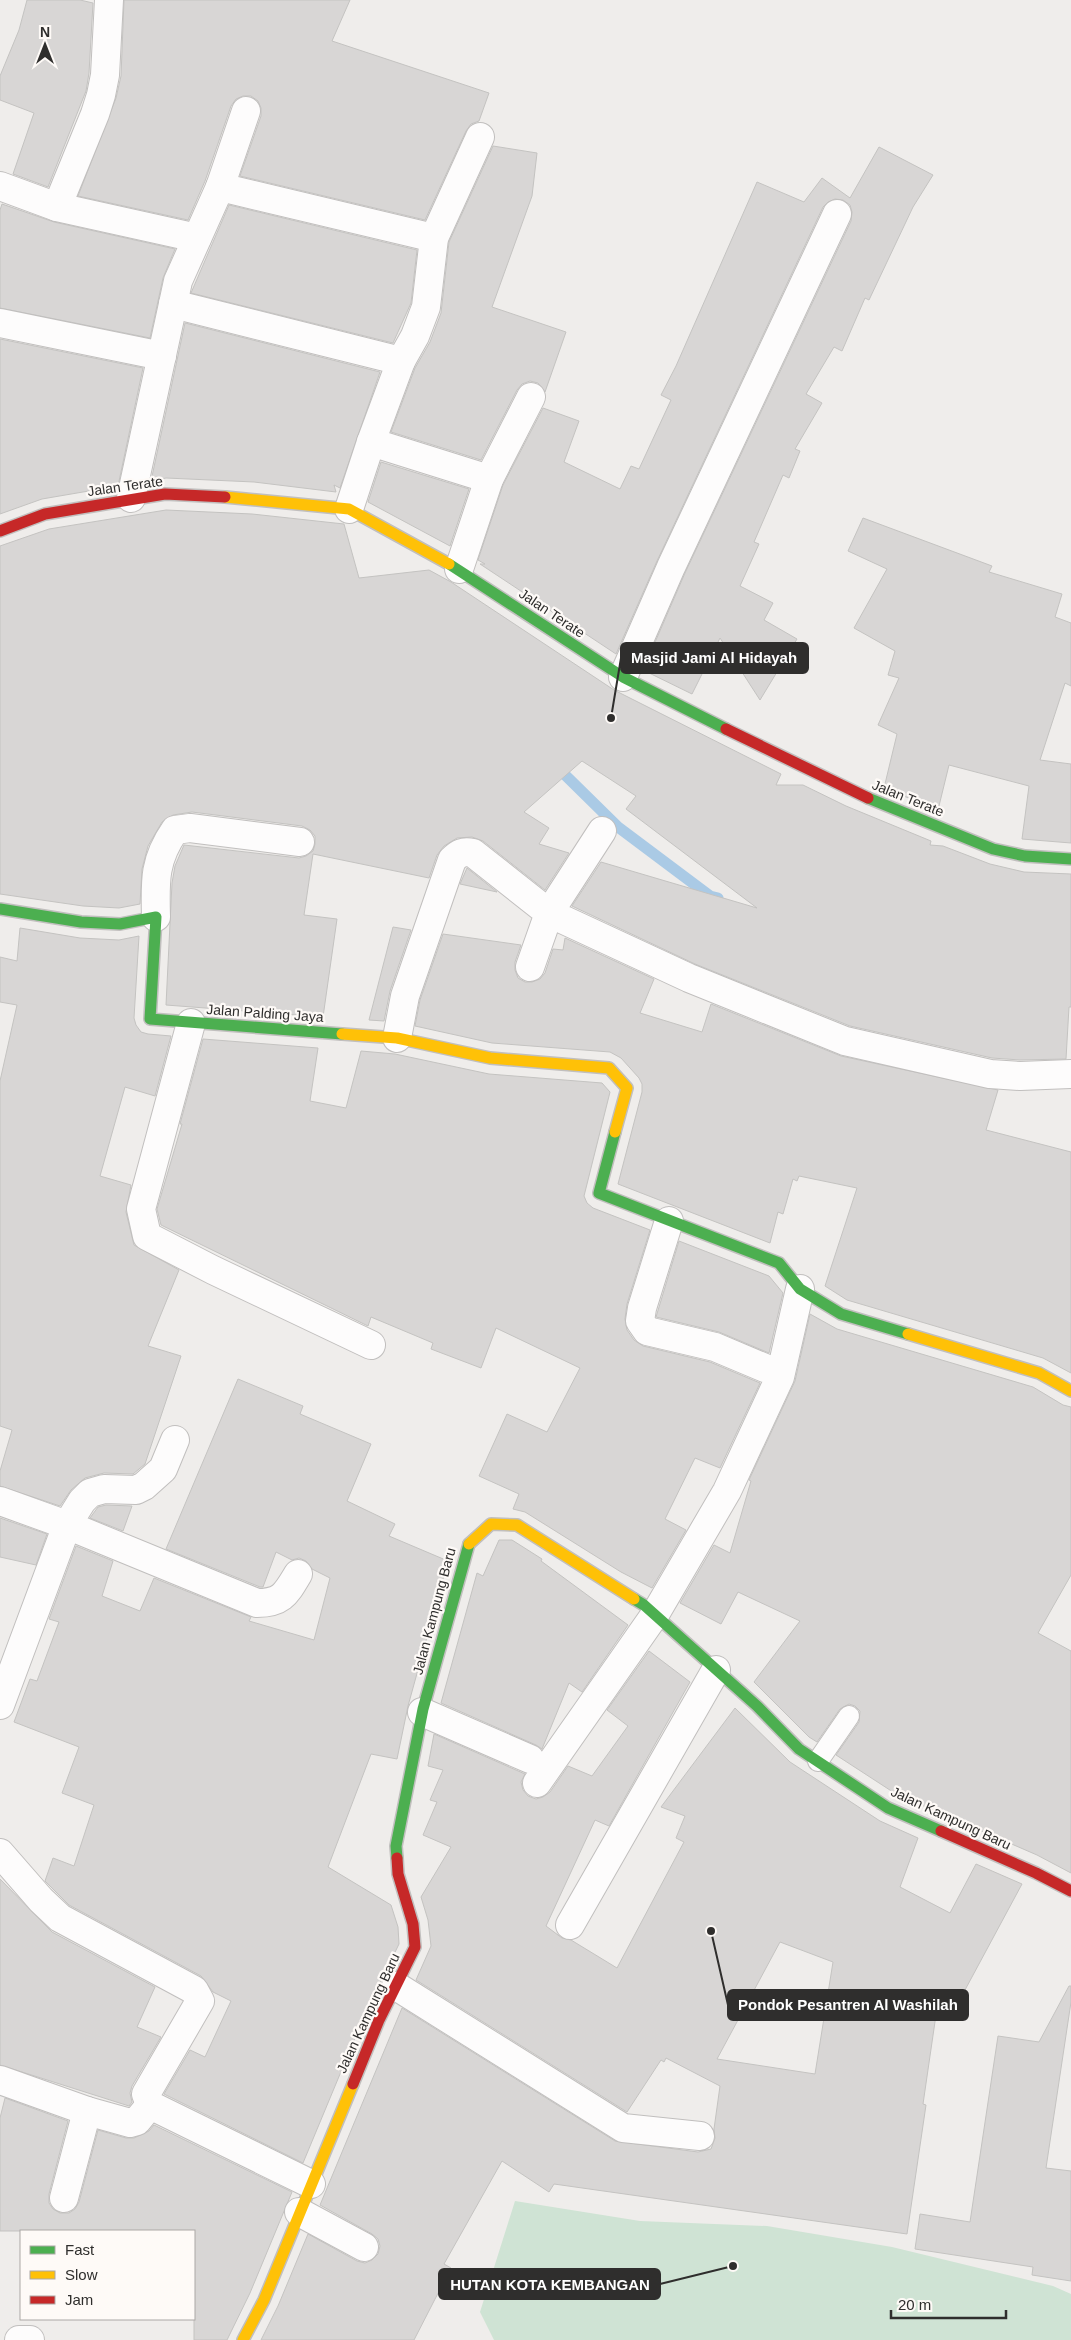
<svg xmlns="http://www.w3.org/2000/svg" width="1071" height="2340" viewBox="0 0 1071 2340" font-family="Helvetica,sans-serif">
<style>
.green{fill:#cfe3d4}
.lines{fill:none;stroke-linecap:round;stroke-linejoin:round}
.stream{stroke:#aacae5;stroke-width:11}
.building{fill:#d8d6d5;stroke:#c4c3c1;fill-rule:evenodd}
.lane-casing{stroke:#c1bfbe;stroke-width:22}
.street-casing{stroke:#c1bfbe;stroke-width:30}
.fast-casing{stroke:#c1bfbe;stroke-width:14}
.slow-casing{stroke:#c1bfbe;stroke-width:14}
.jam-casing{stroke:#c1bfbe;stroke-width:14}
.lane{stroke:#fdfcfc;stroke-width:20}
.street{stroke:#fdfcfc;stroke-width:28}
.fast{stroke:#4caf50;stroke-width:11}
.slow{stroke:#ffc107;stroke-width:11}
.jam{stroke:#c62828;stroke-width:11}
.labels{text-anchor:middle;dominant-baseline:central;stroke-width:4.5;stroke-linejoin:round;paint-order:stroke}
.street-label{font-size:14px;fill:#2f2e2d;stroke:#fefaf7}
.leader{fill:none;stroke:#2f2e2d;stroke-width:2}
.callout-dot{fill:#2f2e2d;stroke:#fefaf7;stroke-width:2}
.callout{fill:#2f2e2d;stroke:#2f2e2d;stroke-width:2}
.callout-label{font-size:15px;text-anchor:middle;font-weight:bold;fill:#fff}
</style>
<rect width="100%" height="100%" fill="#efedeb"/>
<path class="green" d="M 515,2201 L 640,2221 L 767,2226 L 892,2247 L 1053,2286 L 1071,2294 L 1071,2340 L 494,2340 L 480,2312 Z"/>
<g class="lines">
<path class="stream" d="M 555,765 L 618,827 L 710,896 L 718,898"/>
</g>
<g class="building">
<path d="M 27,0 L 80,0 L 93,3 L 89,73 L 86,91 L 48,187 L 13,174 L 34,113 L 0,100 L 0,76 L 19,30 Z"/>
<path d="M 124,0 L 350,0 L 332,41 L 489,93 L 479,121 L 471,124 L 466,131 L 425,220 L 240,176 L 261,116 L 261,108 L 258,101 L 251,96 L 243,96 L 236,99 L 231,106 L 205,181 L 188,220 L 78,196 L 116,98 L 121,76 Z"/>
<path d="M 493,146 L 537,153 L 532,196 L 492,307 L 566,332 L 545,392 L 538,383 L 530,381 L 522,384 L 517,390 L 481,460 L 391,432 L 415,368 L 430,342 L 441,313 L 449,242 Z"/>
<path d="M 879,147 L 933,175 L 913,207 L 869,300 L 865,298 L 842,351 L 834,347 L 806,394 L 822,403 L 795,449 L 800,451 L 789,478 L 783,475 L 754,542 L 759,544 L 740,586 L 773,603 L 764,620 L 797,639 L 760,700 L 720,638 L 692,694 L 643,670 L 685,573 L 851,221 L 852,212 L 850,205 L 843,200 L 835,199 L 828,202 L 823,207 L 657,561 L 616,654 L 480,564 L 485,564 L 478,560 L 503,485 L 543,408 L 579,421 L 564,462 L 620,489 L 631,466 L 639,469 L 671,400 L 661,395 L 676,366 L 757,182 L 804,202 L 822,178 L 850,198 Z"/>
<path d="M 2,204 L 54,222 L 175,249 L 163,278 L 150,338 L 0,308 L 0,210 Z"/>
<path d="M 229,205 L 417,250 L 411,303 L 393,343 L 191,293 Z"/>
<path d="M 185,323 L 380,372 L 340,488 L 334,485 L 336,492 L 254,482 L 166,478 L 151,481 Z"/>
<path d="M 0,339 L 143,368 L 118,486 L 42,499 L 0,514 Z"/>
<path d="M 381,462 L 469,489 L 450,546 L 368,502 Z"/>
<path d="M 166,510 L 252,514 L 344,524 L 359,578 L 429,570 L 451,582 L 614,690 L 781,774 L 776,785 L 803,785 L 846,806 L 931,841 L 930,845 L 943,846 L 990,864 L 1024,872 L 1071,874 L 1071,1007 L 1069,1007 L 1066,1059 L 1020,1060 L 992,1058 L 850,1026 L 695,964 L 572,906 L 601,862 L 757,908 L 626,809 L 636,796 L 582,761 L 524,812 L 549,828 L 539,844 L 569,853 L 545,890 L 483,841 L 472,837 L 457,838 L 444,846 L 437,855 L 429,878 L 313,854 L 304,915 L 337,919 L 323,1017 L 166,1005 L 172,883 L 175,866 L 184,845 L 299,858 L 306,856 L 313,851 L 315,844 L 315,836 L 310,830 L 302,826 L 192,812 L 173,815 L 162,822 L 148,846 L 142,869 L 140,904 L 119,908 L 83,906 L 0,894 L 0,546 L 49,529 Z"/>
<path d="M 863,518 L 992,566 L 989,572 L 1062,594 L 1055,617 L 1071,623 L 1071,686 L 1065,683 L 1040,760 L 1071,764 L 1071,843 L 1022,839 L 1029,786 L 949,765 L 938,810 L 884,788 L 897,734 L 878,725 L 899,678 L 888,675 L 895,651 L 854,628 L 887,569 L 848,551 Z"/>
<path d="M 467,868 L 497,892 L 460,884 Z"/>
<path d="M 393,927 L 411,930 L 390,991 L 384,1021 L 369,1020 Z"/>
<path d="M 20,928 L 80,938 L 119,940 L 139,936 L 134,1018 L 136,1025 L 141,1032 L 148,1034 L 171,1036 L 155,1096 L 125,1087 L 100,1176 L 131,1185 L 126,1212 L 134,1245 L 179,1270 L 148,1346 L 181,1356 L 145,1464 L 133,1474 L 104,1473 L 85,1478 L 71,1490 L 60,1506 L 0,1486 L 0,1471 L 12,1430 L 0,1426 L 0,1081 L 17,1005 L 0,1002 L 0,957 L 17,961 Z"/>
<path d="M 443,934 L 521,945 L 515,962 L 515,970 L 518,978 L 525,982 L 532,982 L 540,979 L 545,973 L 553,949 L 563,950 L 565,938 L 654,979 L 640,1013 L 702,1032 L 711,1004 L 841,1056 L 998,1090 L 986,1130 L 1071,1152 L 1071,1373 L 1043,1358 L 847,1300 L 825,1286 L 857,1188 L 799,1176 L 797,1181 L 793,1179 L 783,1214 L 778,1212 L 770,1243 L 618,1184 L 642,1092 L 642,1084 L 639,1078 L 621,1058 L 610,1052 L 492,1043 L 415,1026 L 420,1000 Z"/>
<path d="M 203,1039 L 318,1048 L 310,1101 L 346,1108 L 361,1051 L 395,1054 L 489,1074 L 602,1083 L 610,1092 L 584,1196 L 587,1203 L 593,1208 L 650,1230 L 627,1304 L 625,1319 L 627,1330 L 634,1340 L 643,1346 L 710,1362 L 760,1383 L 720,1468 L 695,1458 L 665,1519 L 686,1530 L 652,1588 L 621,1572 L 525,1512 L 513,1509 L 519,1494 L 479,1476 L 507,1414 L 547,1432 L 580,1368 L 496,1328 L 481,1368 L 431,1349 L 433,1343 L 371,1317 L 368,1326 L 161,1225 L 157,1209 L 182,1124 L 180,1124 Z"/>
<path d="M 679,1241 L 769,1276 L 783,1293 L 769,1353 L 719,1332 L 656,1317 Z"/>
<path d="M 810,1314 L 837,1329 L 1033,1387 L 1063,1405 L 1071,1407 L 1071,1575 L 1038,1633 L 1071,1651 L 1071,1873 L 1037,1855 L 896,1794 L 836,1755 L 859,1722 L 860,1711 L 855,1706 L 849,1704 L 840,1709 L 817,1742 L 809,1737 L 754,1682 L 800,1621 L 738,1592 L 721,1624 L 680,1603 L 714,1545 L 730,1553 L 751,1481 L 749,1480 L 795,1381 Z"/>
<path d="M 238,1379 L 303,1406 L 300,1414 L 371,1444 L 347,1501 L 395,1524 L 389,1536 L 448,1561 L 408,1706 L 397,1759 L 371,1754 L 328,1867 L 391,1905 L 398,1927 L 399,1944 L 365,2014 L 303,2163 L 164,2094 L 190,2050 L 205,2057 L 231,2001 L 213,1992 L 201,1976 L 69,1905 L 45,1881 L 53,1858 L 74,1866 L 94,1805 L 62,1793 L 79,1747 L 14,1722 L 30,1679 L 37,1681 L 59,1622 L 49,1619 L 76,1546 L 113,1561 L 102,1596 L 140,1611 L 154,1578 L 251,1617 L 249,1621 L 314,1640 L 330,1578 L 312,1569 L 306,1561 L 299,1558 L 292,1560 L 276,1552 L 263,1587 L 260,1587 L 166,1549 Z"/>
<path d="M 106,1505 L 132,1506 L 123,1531 L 90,1518 L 98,1507 Z"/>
<path d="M 0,1518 L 47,1534 L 36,1565 L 0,1557 Z"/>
<path d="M 499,1540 L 512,1540 L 542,1559 L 541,1561 L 628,1625 L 582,1692 L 569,1683 L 542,1749 L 536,1745 L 441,1703 L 477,1573 L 483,1576 Z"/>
<path d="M 649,1651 L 690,1682 L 609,1826 L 595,1820 L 546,1926 L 562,1938 L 571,1940 L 617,1968 L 684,1842 L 676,1838 L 685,1816 L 661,1807 L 735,1708 L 790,1762 L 880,1821 L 918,1838 L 900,1887 L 950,1913 L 976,1864 L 1022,1884 L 951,2016 L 937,2008 L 923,2104 L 926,2105 L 907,2234 L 554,2184 L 549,2192 L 502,2161 L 444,2264 L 451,2268 L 414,2340 L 261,2340 L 278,2306 L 308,2234 L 357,2261 L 365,2263 L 372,2260 L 378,2254 L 380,2246 L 378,2239 L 372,2234 L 320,2205 L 402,2008 L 615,2141 L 698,2152 L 711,2149 L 715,2138 L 714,2129 L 720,2086 L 666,2058 L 664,2062 L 661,2060 L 627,2112 L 416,1980 L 431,1946 L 428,1920 L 421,1897 L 451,1847 L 423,1835 L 437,1802 L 430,1800 L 443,1770 L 428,1766 L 434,1734 L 525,1774 L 521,1782 L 523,1790 L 528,1796 L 536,1799 L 543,1797 L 550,1792 L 568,1766 L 592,1776 L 628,1726 L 607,1710 ZM 780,1942 L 833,1962 L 815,2074 L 717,2059 Z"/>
<path d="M 0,1879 L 52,1932 L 155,1987 L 137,2027 L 161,2037 L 132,2086 L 130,2093 L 132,2102 L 129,2106 L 0,2065 Z"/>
<path d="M 1069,1986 L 1071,1986 L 1071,2002 L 1046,2168 L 1071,2171 L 1071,2281 L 1032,2275 L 1033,2267 L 915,2249 L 920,2214 L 970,2222 L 998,2036 L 1039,2042 Z"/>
<path d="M 5,2098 L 68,2121 L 49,2194 L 49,2203 L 53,2209 L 60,2213 L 69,2213 L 75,2209 L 79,2202 L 98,2130 L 126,2138 L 134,2138 L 149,2131 L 154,2125 L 292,2192 L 250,2293 L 227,2340 L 194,2340 L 194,2231 L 0,2231 L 0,2118 Z"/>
</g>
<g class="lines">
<g class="lane-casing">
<path id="lane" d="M 818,1761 L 849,1716"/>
</g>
<g class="street-casing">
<g id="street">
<path d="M 0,186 L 57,207 L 197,238"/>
<path d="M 220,187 L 434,238"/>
<path d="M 57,207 L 95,114 L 101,95 L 105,75 L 109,0"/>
<path d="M 173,304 L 401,361"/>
<path d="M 0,323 L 162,356"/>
<path d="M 371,442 L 489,479"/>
<path d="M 131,498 L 178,281 L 220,187 L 246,111"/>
<path d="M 349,509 L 371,442 L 401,361 L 415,336 L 426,307 L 434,238 L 480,137"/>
<path d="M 459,569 L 489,479 L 531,397"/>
<path d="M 623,677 L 671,567 L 837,214"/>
<path d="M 602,831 L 549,913 L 689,978 L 845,1041 L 990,1074 L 1020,1076 L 1071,1074"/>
<path d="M 156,917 C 155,881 154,860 175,830 L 190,828 L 300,842"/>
<path d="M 191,1023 L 141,1209 L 147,1236 L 213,1270 L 371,1345"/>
<path d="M 397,1038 L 405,996 L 452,860 C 459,853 463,851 473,853 L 549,913 L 530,967"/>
<path d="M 669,1221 L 642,1308 L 640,1321 L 647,1331 L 715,1347 L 765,1368"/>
<path d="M 175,1440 L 163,1469 L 144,1486 L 136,1490 L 104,1489 L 90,1493 L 82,1501 L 67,1525 L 257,1603 C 282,1603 286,1594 298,1574"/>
<path d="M 0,1501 L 67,1525 L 0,1705"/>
<path d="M 422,1712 L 530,1759"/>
<path d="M 537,1783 L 654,1616 L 727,1491 L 780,1377 L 800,1289"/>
<path d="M 0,1853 L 41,1900 L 60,1918 L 194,1990 L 200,2001 L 146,2094 L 150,2105 L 311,2184"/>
<path d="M 570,1925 L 716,1670"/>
<path d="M 396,1986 L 623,2128 L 700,2136"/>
<path d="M 0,2080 L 87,2111 L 64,2198"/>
<path d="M 87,2111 L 130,2123 L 137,2121 L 150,2105"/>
<path d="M 299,2212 L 364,2247"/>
<path d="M 19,2340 L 30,2340"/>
</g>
</g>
<g class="fast-casing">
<g id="fast">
<path d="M 449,564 L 623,677 L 726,729"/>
<path d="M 868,798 L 993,849 L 1025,856 L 1071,859"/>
<path d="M 0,909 L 81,922 L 120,924 L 156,917 L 150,1019 L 342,1034"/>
<path d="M 615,1132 L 599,1193 L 779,1263 L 800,1289 L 841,1314 L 908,1334"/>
<path d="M 634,1599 L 644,1605 L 757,1706 L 799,1749 L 888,1808 L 941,1831"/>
<path d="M 397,1858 L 396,1846 L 423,1709 L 469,1544"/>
</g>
</g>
<g class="slow-casing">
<g id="slow">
<path d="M 225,497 L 349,509 L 449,564"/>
<path d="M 342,1034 L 397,1038 L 490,1058 L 609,1068 L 627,1088 L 615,1132"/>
<path d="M 908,1334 L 1039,1373 L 1071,1391"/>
<path d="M 469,1544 L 491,1524 L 517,1525 L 634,1599"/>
<path d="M 243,2340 L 264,2300 L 353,2084"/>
</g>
</g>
<g class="jam-casing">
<g id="jam">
<path d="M 0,531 L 45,514 L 165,494 L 225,497"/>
<path d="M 726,729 L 868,798"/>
<path d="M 941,1831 L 1036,1873 L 1071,1891"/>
<path d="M 353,2084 L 379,2020 L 415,1947 L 413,1924 L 398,1874 L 397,1858"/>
</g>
</g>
<use href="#lane" class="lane"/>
<use href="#street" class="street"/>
<use href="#fast" class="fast"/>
<use href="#slow" class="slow"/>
<use href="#jam" class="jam"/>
</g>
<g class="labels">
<g class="street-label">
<text transform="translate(125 486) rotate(-8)">Jalan Terate</text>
<text transform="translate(552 613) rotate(34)">Jalan Terate</text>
<text transform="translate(908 798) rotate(22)">Jalan Terate</text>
<text transform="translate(265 1013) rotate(4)">Jalan Palding Jaya</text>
<text transform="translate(434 1611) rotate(-75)">Jalan Kampung Baru</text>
<text transform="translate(951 1818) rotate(25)">Jalan Kampung Baru</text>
<text transform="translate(368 2013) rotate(-65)">Jalan Kampung Baru</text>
</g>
</g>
<path class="leader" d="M611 718L621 658M711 1931L728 2005M733 2266L660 2284"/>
<g class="callout-dot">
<circle cx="611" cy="718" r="5"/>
<circle cx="711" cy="1931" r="5"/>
<circle cx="733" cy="2266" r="5"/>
</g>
<g class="callout">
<rect x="621" y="643" width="187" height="30" rx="5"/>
<rect x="728" y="1990" width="240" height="30" rx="5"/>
<rect x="439" y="2269" width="221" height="30" rx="5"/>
</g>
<g class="callout-label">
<text x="714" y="663">Masjid Jami Al Hidayah</text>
<text x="848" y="2010">Pondok Pesantren Al Washilah</text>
<text x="550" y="2290">HUTAN KOTA KEMBANGAN</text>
</g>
<rect x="20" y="2230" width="175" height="90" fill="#fefaf7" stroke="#aba8a6"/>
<rect x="30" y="2246" width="25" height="8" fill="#4caf50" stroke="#aba8a6"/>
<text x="65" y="2255" font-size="15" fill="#2f2e2d">Fast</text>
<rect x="30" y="2271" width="25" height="8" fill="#ffc107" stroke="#aba8a6"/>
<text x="65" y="2280" font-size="15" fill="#2f2e2d">Slow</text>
<rect x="30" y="2296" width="25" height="8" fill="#c62828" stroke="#aba8a6"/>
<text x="65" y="2305" font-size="15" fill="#2f2e2d">Jam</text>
<g transform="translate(45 45)" stroke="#fefaf7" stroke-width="4" paint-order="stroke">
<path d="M0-4L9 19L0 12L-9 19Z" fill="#2f2e2d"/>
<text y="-8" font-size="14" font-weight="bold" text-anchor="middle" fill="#2f2e2d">N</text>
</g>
<path d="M891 2310v8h115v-8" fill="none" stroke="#2f2e2d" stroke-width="2.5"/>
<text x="898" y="2310" font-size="15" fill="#2f2e2d" stroke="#fefaf7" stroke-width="4" paint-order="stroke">20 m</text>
</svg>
